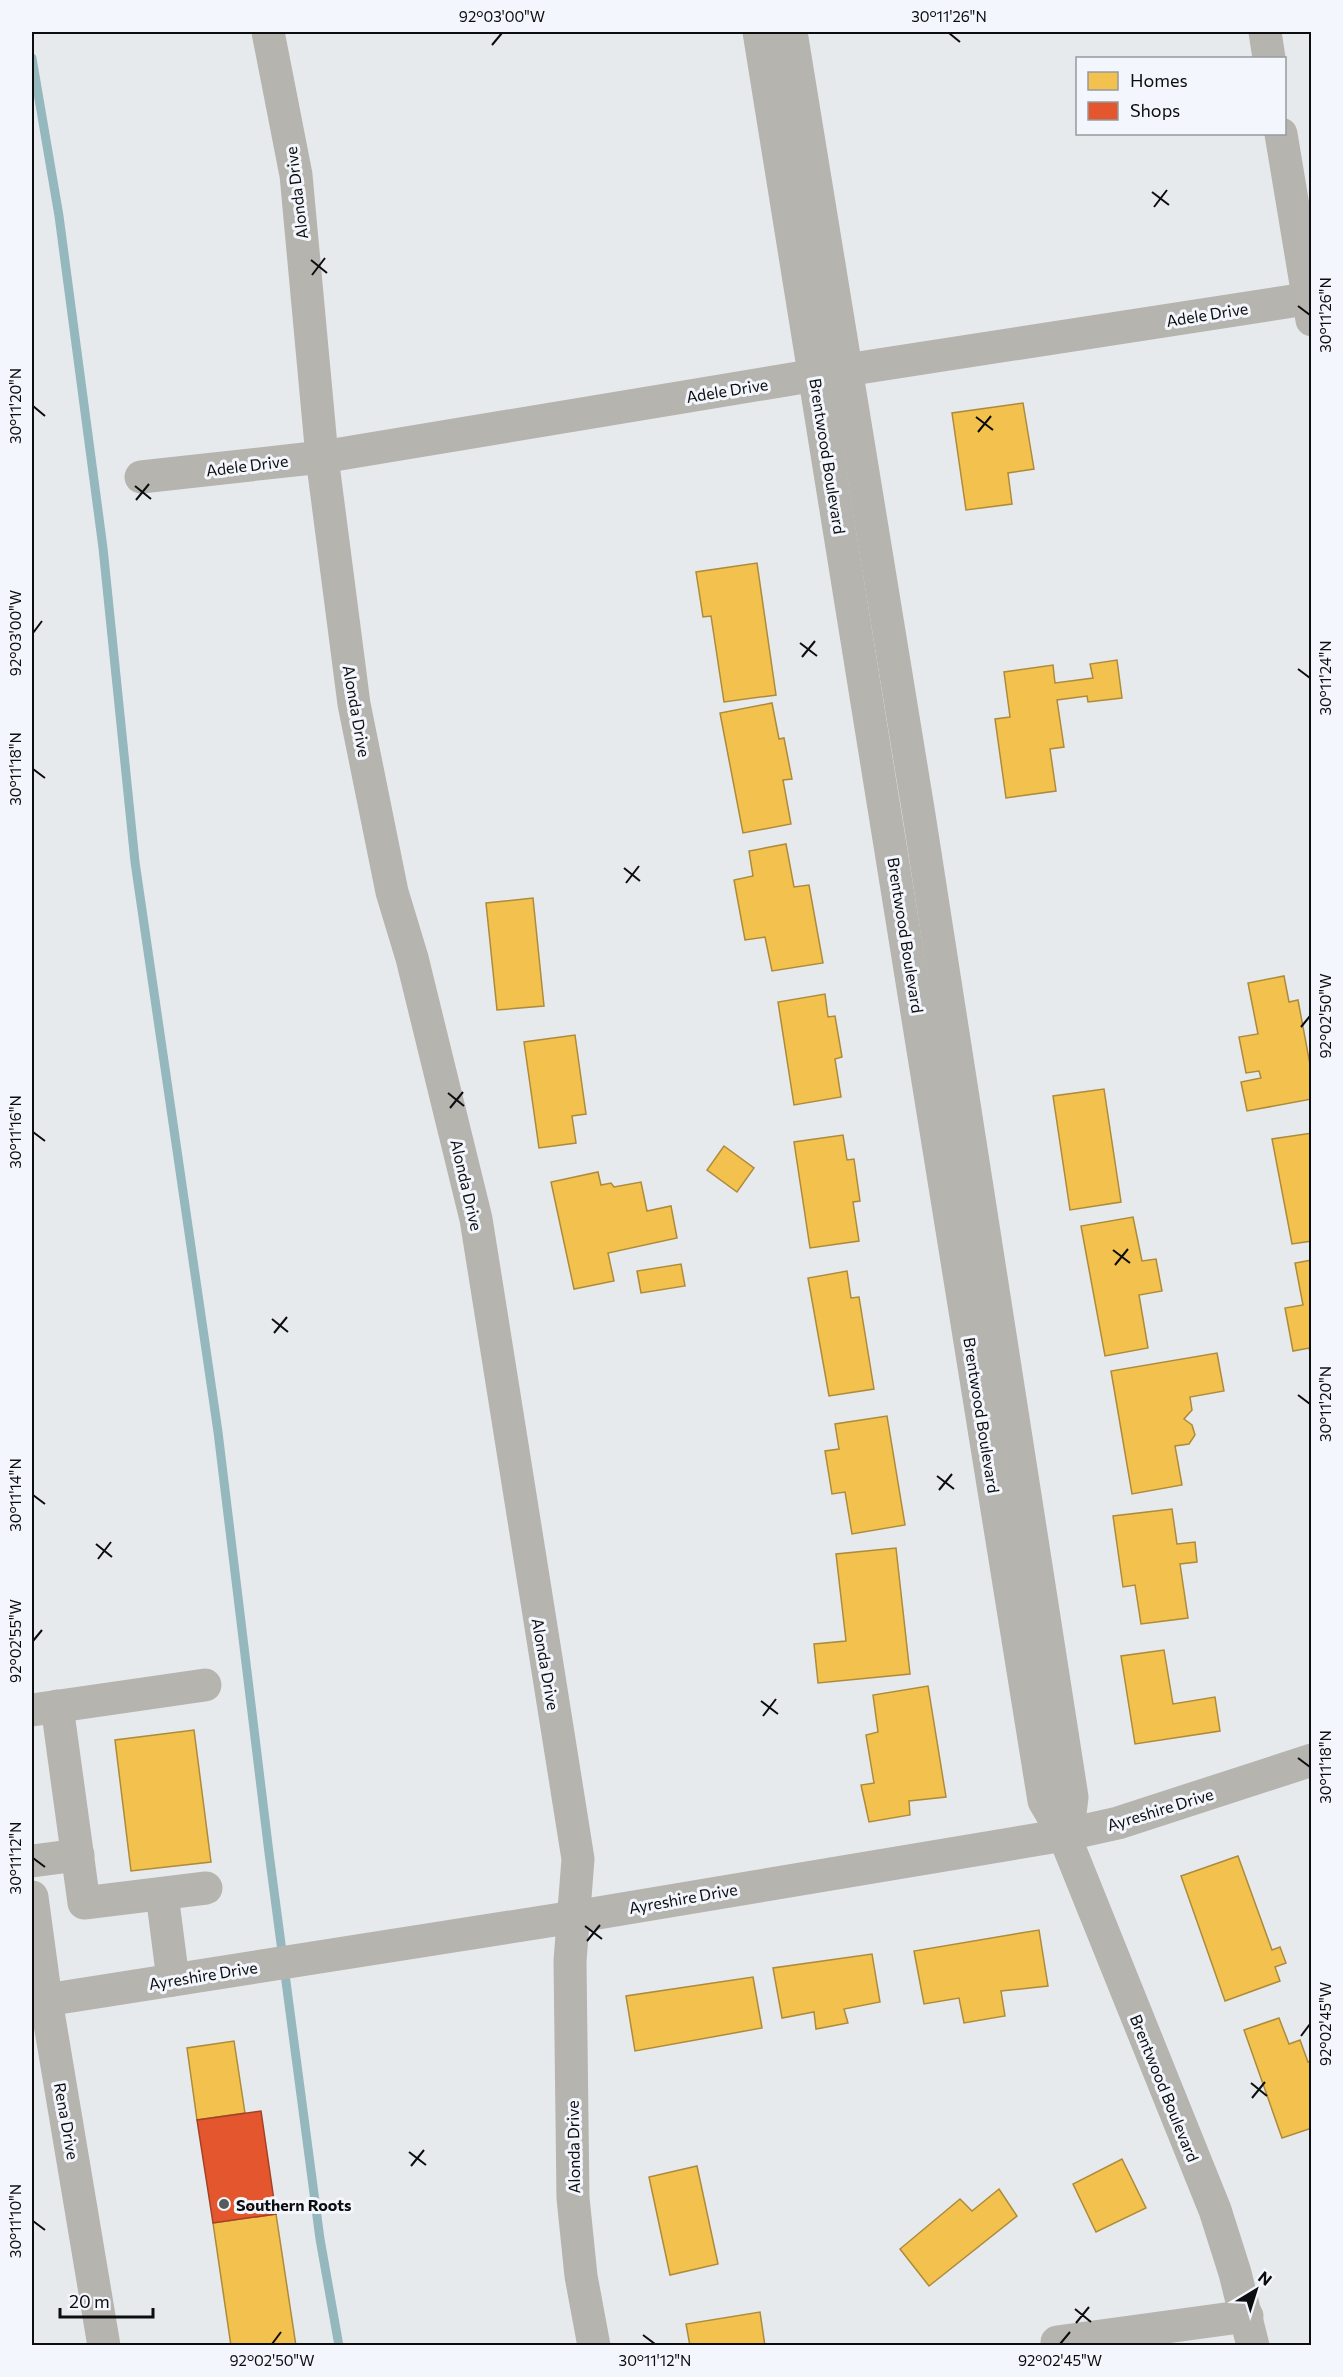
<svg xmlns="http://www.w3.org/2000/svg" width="1343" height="2377" viewBox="0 0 1343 2377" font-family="Commissioner,sans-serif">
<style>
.homes{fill:#f2c14e;stroke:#ad8b3b;stroke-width:1.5}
.shops{fill:#e4572e;stroke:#a34125;stroke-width:1.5}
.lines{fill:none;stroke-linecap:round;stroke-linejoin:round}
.stream{stroke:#94b8bd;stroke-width:9}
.minor{stroke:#b6b4af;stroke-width:33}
.ticks{fill:none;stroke:#0c0d0f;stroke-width:2}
.poi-dot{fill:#595a5d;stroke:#f3f6fc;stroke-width:2}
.labels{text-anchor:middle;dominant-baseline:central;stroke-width:6;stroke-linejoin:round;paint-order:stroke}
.street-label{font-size:16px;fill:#0c0d0f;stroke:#f3f6fc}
.poi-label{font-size:16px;font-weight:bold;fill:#0c0d0f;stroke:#f3f6fc;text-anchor:start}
.neatline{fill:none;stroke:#0c0d0f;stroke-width:2}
.ticks-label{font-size:15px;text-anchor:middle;fill:#0c0d0f}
</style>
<rect width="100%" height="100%" fill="#e7eaed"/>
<g class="homes">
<path d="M 1023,403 L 1034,469 L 1008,473 L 1012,504 L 966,510 L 952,413 Z"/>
<path d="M 757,563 L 776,695 L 724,702 L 711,616 L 703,617 L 696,572 Z"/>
<path d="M 1117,660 L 1122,698 L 1088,702 L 1087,696 L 1057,700 L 1064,747 L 1050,749 L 1056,791 L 1006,798 L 995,719 L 1010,717 L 1004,672 L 1053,665 L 1055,683 L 1093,678 L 1090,664 Z"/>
<path d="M 772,703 L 779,739 L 784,738 L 792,779 L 783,780 L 791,824 L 743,833 L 720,713 Z"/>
<path d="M 786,844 L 794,887 L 809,885 L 823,963 L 772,971 L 765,937 L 745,940 L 734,880 L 753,876 L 749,851 Z"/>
<path d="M 533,898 L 544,1006 L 497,1010 L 486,903 Z"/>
<path d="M 1284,976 L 1289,1002 L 1298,1000 L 1312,1075 L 1312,1099 L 1247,1111 L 1241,1082 L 1261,1078 L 1259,1071 L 1246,1073 L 1239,1037 L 1258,1034 L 1248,983 Z"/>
<path d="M 825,994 L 828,1017 L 835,1016 L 842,1057 L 835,1059 L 841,1097 L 794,1105 L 778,1002 Z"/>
<path d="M 575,1035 L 586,1114 L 572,1116 L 576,1143 L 539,1148 L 524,1042 Z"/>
<path d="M 1104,1089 L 1121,1202 L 1070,1210 L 1053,1096 Z"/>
<path d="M 1312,1133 L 1312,1241 L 1292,1244 L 1272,1139 Z"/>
<path d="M 843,1135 L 847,1160 L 854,1159 L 860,1201 L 853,1202 L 859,1241 L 810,1248 L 794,1142 Z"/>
<path d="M 724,1146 L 754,1168 L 737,1192 L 707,1170 Z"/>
<path d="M 598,1172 L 601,1185 L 611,1183 L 614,1187 L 641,1182 L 647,1211 L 671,1206 L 677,1238 L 608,1253 L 614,1281 L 574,1289 L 551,1182 Z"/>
<path d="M 1133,1217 L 1142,1261 L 1156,1259 L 1162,1291 L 1139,1295 L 1148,1348 L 1105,1356 L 1081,1226 Z"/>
<path d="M 1312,1260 L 1312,1359 L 1309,1348 L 1293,1351 L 1285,1308 L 1303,1305 L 1295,1263 Z"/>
<path d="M 681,1264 L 685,1286 L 641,1293 L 637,1271 Z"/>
<path d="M 847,1271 L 851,1298 L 859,1297 L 874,1389 L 829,1396 L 808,1278 Z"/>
<path d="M 1217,1353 L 1224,1391 L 1190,1397 L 1192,1410 L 1184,1419 L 1192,1425 L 1195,1435 L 1189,1444 L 1175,1446 L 1182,1485 L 1132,1494 L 1111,1371 Z"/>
<path d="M 887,1416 L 905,1525 L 852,1534 L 845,1492 L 832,1494 L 825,1451 L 839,1449 L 835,1424 Z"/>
<path d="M 1172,1509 L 1177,1544 L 1195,1542 L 1197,1562 L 1180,1564 L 1188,1618 L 1141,1624 L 1135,1585 L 1123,1587 L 1113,1516 Z"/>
<path d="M 896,1548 L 910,1674 L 818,1683 L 814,1644 L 846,1641 L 836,1554 Z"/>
<path d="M 1164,1650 L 1173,1704 L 1215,1697 L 1220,1731 L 1135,1744 L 1121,1656 Z"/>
<path d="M 928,1686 L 946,1797 L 909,1801 L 910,1815 L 869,1822 L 861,1785 L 874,1783 L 866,1735 L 878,1732 L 873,1695 Z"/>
<path d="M 194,1730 L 211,1862 L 131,1871 L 115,1740 Z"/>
<path d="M 1238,1856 L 1272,1950 L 1280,1947 L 1286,1963 L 1275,1967 L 1280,1981 L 1225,2001 L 1181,1876 Z"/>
<path d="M 1039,1930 L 1048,1986 L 1001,1991 L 1005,2016 L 964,2023 L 959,1998 L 924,2004 L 914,1951 Z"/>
<path d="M 872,1954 L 880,2002 L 844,2009 L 848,2023 L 816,2029 L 814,2012 L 782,2018 L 773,1968 Z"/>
<path d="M 753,1977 L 762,2028 L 635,2051 L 626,1996 Z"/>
<path d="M 1279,2018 L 1289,2044 L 1300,2040 L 1308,2062 L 1312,2061 L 1312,2128 L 1282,2138 L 1244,2030 Z"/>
<path d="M 234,2041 L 245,2113 L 197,2120 L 187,2048 Z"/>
<path d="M 1122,2159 L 1146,2208 L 1096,2232 L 1073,2184 Z"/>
<path d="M 697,2166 L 718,2264 L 670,2275 L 649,2177 Z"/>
<path d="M 999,2189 L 1017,2216 L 929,2286 L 900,2249 L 960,2199 L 972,2211 Z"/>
<path d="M 276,2214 L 296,2346 L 231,2346 L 213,2223 Z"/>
<path d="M 760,2312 L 765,2346 L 690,2346 L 686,2324 Z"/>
</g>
<path class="shops" d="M 261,2111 L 276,2214 L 213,2223 L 197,2120 Z"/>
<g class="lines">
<path class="stream" d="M 32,58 L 59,216 L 103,548 L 135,862 L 218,1432 L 269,1853 L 320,2239 L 339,2346"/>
<g class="minor">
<path d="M 268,32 L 296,175 L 322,457 L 354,704 L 392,892 L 412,958 L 476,1219 L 578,1859 L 570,1961 L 573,2198 L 581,2276 L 594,2346"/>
<path d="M 759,32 L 1044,1801 L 1064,1835 L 1215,2210 L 1235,2273 L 1253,2346"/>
<path d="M 791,32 L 919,815 L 1072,1797 L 1069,1822 L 1064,1835"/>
<path d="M 1265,32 L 1269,58"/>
<path d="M 1281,134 L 1312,320"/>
<path d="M 141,477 L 322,457 L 846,370 L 1312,298"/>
<path d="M 57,1706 L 84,1903 L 206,1888"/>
<path d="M 32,1710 L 205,1685"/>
<path d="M 32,1861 L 78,1855"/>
<path d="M 162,1894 L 173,1980"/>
<path d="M 32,1897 L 46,2000 L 104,2346"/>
<path d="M 46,2000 L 574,1917 L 1064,1835 L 1118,1823 L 1312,1760"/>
<path d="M 1057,2342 L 1247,2316"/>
</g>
</g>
<path class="ticks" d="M 949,33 L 960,42M 492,45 L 502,33M 1152,192 L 1169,205M 1154,207 L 1167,190M 311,260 L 327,273M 312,275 L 325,258M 1298,306 L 1310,315M 33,406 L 45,416M 976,417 L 993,430M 978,432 L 991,416M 135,486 L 151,499M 136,500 L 149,484M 33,633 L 42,621M 800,643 L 817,656M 802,657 L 815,641M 1298,669 L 1310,678M 33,769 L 45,778M 624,868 L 640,881M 626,883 L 639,866M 1301,1027 L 1310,1016M 448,1093 L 464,1106M 450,1108 L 463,1092M 33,1132 L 45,1141M 1113,1250 L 1130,1263M 1115,1265 L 1128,1249M 272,1319 L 288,1332M 274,1333 L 287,1317M 1298,1395 L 1310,1404M 937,1476 L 954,1489M 939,1490 L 952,1474M 33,1495 L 45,1504M 96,1544 L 112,1557M 98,1559 L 111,1542M 33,1641 L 42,1630M 761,1701 L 778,1714M 763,1716 L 776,1699M 1298,1758 L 1310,1767M 33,1858 L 45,1867M 585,1926 L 602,1939M 587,1941 L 600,1925M 1301,2036 L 1310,2024M 1251,2083 L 1267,2096M 1252,2098 L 1265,2082M 409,2152 L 426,2165M 411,2166 L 424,2150M 33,2221 L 45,2230M 1075,2309 L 1091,2322M 1076,2323 L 1089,2307M 643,2335 L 655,2344M 272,2344 L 281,2332M 1060,2344 L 1070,2332"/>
<circle class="poi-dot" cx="224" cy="2204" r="6"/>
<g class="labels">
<g class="street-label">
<text transform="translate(296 193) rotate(-97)">Alonda Drive</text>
<text transform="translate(1207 314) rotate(-9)">Adele Drive</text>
<text transform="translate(727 390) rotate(-9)">Adele Drive</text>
<text transform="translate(828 456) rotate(81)">Brentwood Boulevard</text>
<text transform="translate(247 465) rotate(-7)">Adele Drive</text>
<text transform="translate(357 711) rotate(80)">Alonda Drive</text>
<text transform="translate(906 935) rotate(81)">Brentwood Boulevard</text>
<text transform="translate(467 1185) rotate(77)">Alonda Drive</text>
<text transform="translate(982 1415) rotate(81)">Brentwood Boulevard</text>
<text transform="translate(546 1664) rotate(80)">Alonda Drive</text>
<text transform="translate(1160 1809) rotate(-17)">Ayreshire Drive</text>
<text transform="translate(683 1898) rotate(-10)">Ayreshire Drive</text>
<text transform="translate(203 1975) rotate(-9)">Ayreshire Drive</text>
<text transform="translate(1165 2088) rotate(68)">Brentwood Boulevard</text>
<text transform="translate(67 2121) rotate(80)">Rena Drive</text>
<text transform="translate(573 2147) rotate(-91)">Alonda Drive</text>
</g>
<g class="poi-label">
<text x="236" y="2204">Southern Roots</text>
</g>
</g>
<rect width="1343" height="2377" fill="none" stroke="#f3f6fc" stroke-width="66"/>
<rect x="1076" y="57" width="210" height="78" fill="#f3f6fc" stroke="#97999d" stroke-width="1.5"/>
<rect x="1088" y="72" width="30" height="18" fill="#f2c14e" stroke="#97999d" stroke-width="1.5"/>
<text x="1130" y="87" font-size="18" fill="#0c0d0f">Homes</text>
<rect x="1088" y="102" width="30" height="18" fill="#e4572e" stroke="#97999d" stroke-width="1.5"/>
<text x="1130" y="117" font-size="18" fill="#0c0d0f">Shops</text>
<g transform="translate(1256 2290) rotate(38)" stroke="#f3f6fc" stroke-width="4.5" paint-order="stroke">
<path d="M0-4.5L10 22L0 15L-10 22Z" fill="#0c0d0f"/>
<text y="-9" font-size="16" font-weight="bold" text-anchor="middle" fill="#0c0d0f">N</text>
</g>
<path d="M60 2308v9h93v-9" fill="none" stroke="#0c0d0f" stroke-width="3"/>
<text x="69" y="2308" font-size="18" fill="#0c0d0f" stroke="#f3f6fc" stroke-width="4.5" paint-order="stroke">20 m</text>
<rect x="33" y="33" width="1277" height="2311" class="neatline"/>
<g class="ticks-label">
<text x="502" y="22">92°03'00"W</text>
<text x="949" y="22">30°11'26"N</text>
<text transform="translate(1326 315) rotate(-90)" y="5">30°11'26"N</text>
<text transform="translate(16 406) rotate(-90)" y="5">30°11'20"N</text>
<text transform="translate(16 633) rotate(-90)" y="5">92°03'00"W</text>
<text transform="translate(1326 678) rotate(-90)" y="5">30°11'24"N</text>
<text transform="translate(16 769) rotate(-90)" y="5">30°11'18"N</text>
<text transform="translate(1326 1016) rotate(-90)" y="5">92°02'50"W</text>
<text transform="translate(16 1132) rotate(-90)" y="5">30°11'16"N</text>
<text transform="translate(1326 1404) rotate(-90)" y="5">30°11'20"N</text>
<text transform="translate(16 1495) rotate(-90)" y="5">30°11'14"N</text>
<text transform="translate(16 1641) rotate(-90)" y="5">92°02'55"W</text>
<text transform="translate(1326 1767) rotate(-90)" y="5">30°11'18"N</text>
<text transform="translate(16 1858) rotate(-90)" y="5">30°11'12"N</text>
<text transform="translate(1326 2024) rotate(-90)" y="5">92°02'45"W</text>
<text transform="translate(16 2221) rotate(-90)" y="5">30°11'10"N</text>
<text x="272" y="2366">92°02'50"W</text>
<text x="655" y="2366">30°11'12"N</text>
<text x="1060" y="2366">92°02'45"W</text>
</g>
</svg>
